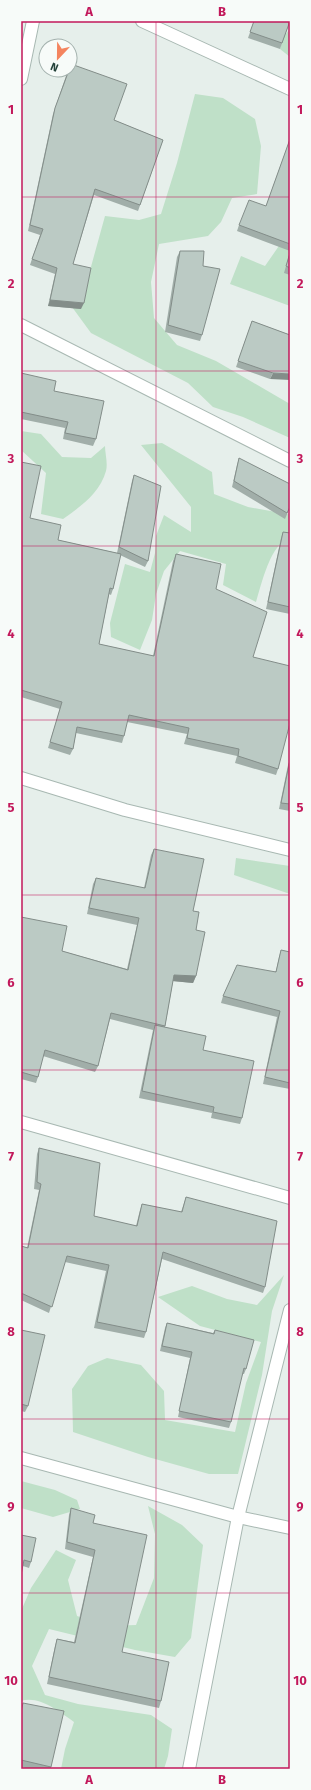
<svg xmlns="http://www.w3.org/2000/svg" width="311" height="1790" viewBox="0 0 311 1790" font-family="'Fira Sans',sans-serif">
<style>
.green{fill:#bfe0c8}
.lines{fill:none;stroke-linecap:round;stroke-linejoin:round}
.street-casing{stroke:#a8b8b2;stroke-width:14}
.street{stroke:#fff;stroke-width:12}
.wall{fill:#a1aea9}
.shaded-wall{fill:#838d89}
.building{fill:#bbcac4;stroke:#838d89}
.grid{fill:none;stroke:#c2185b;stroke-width:1;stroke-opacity:0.55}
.neatline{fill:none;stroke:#c2185b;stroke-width:1.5}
.grid-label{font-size:13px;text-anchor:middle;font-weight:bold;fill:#c2185b}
</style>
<rect width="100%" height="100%" fill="#e6efeb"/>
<g class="green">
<path d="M 290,29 L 290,57 L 280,49 L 284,36 Z"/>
<path d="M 195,94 L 223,98 L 255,119 L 261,146 L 257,194 L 232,198 L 221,222 L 208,236 L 159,244 L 151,282 L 154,318 L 177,345 L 216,361 L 290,404 L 290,438 L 243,417 L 213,407 L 188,383 L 91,333 L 72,307 L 89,274 L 105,216 L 139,220 L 161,214 L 177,163 Z"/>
<path d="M 290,230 L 290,306 L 230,284 L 241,256 L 265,266 Z"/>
<path d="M 21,431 L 41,434 L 62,457 L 91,458 L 105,446 C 105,453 108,463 106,471 C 100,493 80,507 63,519 L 41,514 L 46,473 L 21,450 Z"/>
<path d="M 162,443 L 212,472 L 214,494 L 248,507 L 287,514 L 290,513 L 290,539 C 271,541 261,586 256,602 L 223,585 L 226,564 L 180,551 L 164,571 L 156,594 L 152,620 L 140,650 L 111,637 L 110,623 L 125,564 L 150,572 L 155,553 L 156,536 L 164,515 L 191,532 L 191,507 L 141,445 Z"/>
<path d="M 236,858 L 290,866 L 290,894 L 234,875 Z"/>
<path d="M 284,1275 L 272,1311 L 262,1375 L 238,1474 L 209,1474 L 148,1457 L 73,1432 L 72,1389 L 88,1366 L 107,1358 L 141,1365 L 164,1391 L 165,1420 L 235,1432 L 246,1383 L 261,1342 L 200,1326 L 158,1297 L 192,1286 L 227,1299 L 257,1305 Z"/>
<path d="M 21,1481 L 55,1490 L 77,1500 L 80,1509 L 53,1517 L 21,1508 Z"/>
<path d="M 148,1506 L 182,1525 L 203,1545 L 191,1638 L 175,1657 L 135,1650 L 49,1629 L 32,1666 L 45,1695 L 78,1704 L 151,1715 L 172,1729 L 168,1756 L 164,1769 L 61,1769 L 65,1749 L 74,1722 C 60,1712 39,1695 21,1701 L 21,1611 L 31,1588 L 56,1550 L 76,1560 L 68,1580 L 77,1616 L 108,1626 L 136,1625 L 154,1578 L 155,1534 Z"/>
</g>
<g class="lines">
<g class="street-casing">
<g id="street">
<path d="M 142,21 L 290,89"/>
<path d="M 21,79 L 33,21"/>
<path d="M 21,325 L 290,461"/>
<path d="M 21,778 L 125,810 L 290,850"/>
<path d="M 21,1122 L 290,1198"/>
<path d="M 21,1458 L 238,1517 L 290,1528"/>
<path d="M 189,1769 L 238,1517 L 290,1310"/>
</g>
</g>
<use href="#street" class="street"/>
</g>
<g class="wall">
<path d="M 254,21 L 290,21 L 280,49 L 248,38 Z"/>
<path d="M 68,70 L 114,120 L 163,140 L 138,211 L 94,195 L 73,264 L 81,309 L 48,306 L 55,274 L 30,265 L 40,235 L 28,231 L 53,114 Z"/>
<path d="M 290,139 L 290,251 L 237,231 L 239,225 L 266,206 Z"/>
<path d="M 180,251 L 203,266 L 202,335 L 200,341 L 165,332 L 177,257 Z"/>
<path d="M 290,252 L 290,275 L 284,273 Z"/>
<path d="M 252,321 L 290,335 L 270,379 L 236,367 Z"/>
<path d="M 21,373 L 54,391 L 96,439 L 93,446 L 63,439 L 65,428 L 21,419 Z"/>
<path d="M 239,458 L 290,507 L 285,519 L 232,487 L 237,465 Z"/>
<path d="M 21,462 L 30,518 L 58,540 L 117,553 L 132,481 L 134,475 L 148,561 L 145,567 L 120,555 L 113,589 L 111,595 L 109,594 L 99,644 L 153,656 L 173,561 L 176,554 L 216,589 L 253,657 L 278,769 L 276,775 L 235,763 L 237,756 L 184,744 L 187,734 L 127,722 L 124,736 L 122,743 L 76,733 L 73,749 L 70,755 L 48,748 L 60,709 L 21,697 Z"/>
<path d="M 283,532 L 290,533 L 290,614 L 266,609 L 281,538 Z"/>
<path d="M 290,759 L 290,811 L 279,809 L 288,765 Z"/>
<path d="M 154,849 L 193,911 L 196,930 L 196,976 L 193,983 L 173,981 L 165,1027 L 203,1050 L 242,1118 L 240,1124 L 211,1118 L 212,1113 L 139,1098 L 153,1030 L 110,1019 L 98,1066 L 95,1072 L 43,1056 L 38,1077 L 36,1083 L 21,1079 L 21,917 L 62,951 L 127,969 L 137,925 L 87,914 L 93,884 L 96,878 L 144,888 L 151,855 Z"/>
<path d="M 281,950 L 290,952 L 290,1089 L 263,1084 L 277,1017 L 221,1003 L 223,996 L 276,971 L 279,957 Z"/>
<path d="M 39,1148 L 94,1216 L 136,1226 L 140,1210 L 142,1204 L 181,1212 L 186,1197 L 265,1287 L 263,1293 L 162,1259 L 146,1332 L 144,1338 L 94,1328 L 106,1271 L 65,1262 L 49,1313 L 21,1300 L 21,1246 L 27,1248 L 39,1190 L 34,1189 L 37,1154 Z"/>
<path d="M 167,1323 L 213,1333 L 215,1330 L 246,1369 L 244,1374 L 242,1374 L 231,1422 L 229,1428 L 178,1417 L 190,1358 L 160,1351 L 165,1328 Z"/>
<path d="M 21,1330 L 28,1406 L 25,1412 L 21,1411 Z"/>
<path d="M 71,1508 L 93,1523 L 122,1652 L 161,1701 L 159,1708 L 47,1684 L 55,1646 L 57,1639 L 74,1642 L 93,1557 L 65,1549 L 69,1515 Z"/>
<path d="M 21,1535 L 31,1562 L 29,1568 L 23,1566 Z"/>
<path d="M 23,1703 L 51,1767 L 51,1769 L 30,1769 L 21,1767 L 21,1708 Z"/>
</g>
<g class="shaded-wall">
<path d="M 50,300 L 84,303 L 81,309 L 48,306 Z"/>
<path d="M 273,373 L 290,374 L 290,380 L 270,379 Z"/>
<path d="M 174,975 L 196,976 L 193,983 L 172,981 Z"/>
</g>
<g class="building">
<path d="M 254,21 L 290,21 L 282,43 L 250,32 Z"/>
<path d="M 71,64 L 127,84 L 114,120 L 163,140 L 140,205 L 95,189 L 73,264 L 91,268 L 84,303 L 50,300 L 57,268 L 32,259 L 43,229 L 30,225 L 55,108 L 69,70 L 70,70 Z"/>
<path d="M 290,139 L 290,244 L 239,225 L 249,200 L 266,206 Z"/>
<path d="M 180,251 L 204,251 L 203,266 L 220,269 L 202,335 L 168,325 Z"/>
<path d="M 290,253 L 290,268 L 286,266 Z"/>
<path d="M 252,321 L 290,335 L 290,374 L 273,373 L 238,361 Z"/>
<path d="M 21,373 L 56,381 L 54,391 L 104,401 L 96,439 L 65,433 L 68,422 L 21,412 Z"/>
<path d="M 239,458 L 290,484 L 290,507 L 287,513 L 234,481 Z"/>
<path d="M 21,462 L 41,466 L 30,518 L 61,525 L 58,540 L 121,554 L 113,589 L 110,588 L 99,644 L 154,656 L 176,554 L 221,564 L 216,589 L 267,612 L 253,657 L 290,666 L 290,723 L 278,769 L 238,756 L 239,749 L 187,738 L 189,728 L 129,715 L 124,736 L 77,727 L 73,749 L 50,742 L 62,702 L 21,690 Z"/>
<path d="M 134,475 L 161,486 L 148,561 L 119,547 Z"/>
<path d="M 283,532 L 290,533 L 290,607 L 268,602 Z"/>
<path d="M 290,760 L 290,804 L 281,803 Z"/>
<path d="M 154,849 L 204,859 L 193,911 L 199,912 L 196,930 L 205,932 L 196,976 L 174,975 L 165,1026 L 111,1013 L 98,1066 L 45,1050 L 38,1077 L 21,1072 L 21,917 L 67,926 L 62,951 L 128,970 L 139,918 L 89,908 L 96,878 L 145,888 Z"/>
<path d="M 281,950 L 290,952 L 290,1083 L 265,1077 L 280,1011 L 223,996 L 237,965 L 276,972 Z"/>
<path d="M 155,1025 L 206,1036 L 203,1050 L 254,1061 L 242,1118 L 213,1112 L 214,1107 L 142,1091 Z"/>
<path d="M 39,1148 L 100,1163 L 94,1216 L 137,1226 L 142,1204 L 182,1212 L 186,1197 L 277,1221 L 265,1287 L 163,1252 L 146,1332 L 97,1322 L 109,1265 L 67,1256 L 52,1307 L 21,1293 L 21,1246 L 28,1248 L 41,1184 L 37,1182 Z"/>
<path d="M 167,1323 L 214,1334 L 215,1330 L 254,1340 L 246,1369 L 244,1368 L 231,1422 L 179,1411 L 192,1352 L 162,1346 Z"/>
<path d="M 21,1330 L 45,1335 L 28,1406 L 21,1404 Z"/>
<path d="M 71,1508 L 95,1515 L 93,1523 L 147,1535 L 122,1652 L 169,1662 L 161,1701 L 49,1677 L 57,1639 L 75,1643 L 95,1550 L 67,1542 Z"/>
<path d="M 21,1535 L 36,1538 L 31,1562 L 24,1560 L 21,1575 Z"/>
<path d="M 23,1703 L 64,1711 L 51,1767 L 21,1760 L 21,1712 Z"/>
</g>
<path class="grid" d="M 156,21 L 156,1769M 21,197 L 290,197M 21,371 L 290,371M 21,546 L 290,546M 21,720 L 290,720M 21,895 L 290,895M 21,1070 L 290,1070M 21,1244 L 290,1244M 21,1419 L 290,1419M 21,1593 L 290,1593"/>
<rect width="311" height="1790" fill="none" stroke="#f7fbf9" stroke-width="44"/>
<g transform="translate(58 58) rotate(202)"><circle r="19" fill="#f7fbf9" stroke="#a3b1ad"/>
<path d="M0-3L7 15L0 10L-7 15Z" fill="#f4845f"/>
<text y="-6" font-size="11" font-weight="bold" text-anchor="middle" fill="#24423a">N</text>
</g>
<rect x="22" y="22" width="267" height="1746" class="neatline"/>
<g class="grid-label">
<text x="89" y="16">A</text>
<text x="222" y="16">B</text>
<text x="11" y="114">1</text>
<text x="300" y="114">1</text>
<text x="11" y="288">2</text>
<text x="300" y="288">2</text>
<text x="11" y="463">3</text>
<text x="300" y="463">3</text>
<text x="11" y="638">4</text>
<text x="300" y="638">4</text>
<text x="11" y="812">5</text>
<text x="300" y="812">5</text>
<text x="11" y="987">6</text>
<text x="300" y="987">6</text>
<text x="11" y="1161">7</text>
<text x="300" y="1161">7</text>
<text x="11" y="1336">8</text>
<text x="300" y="1336">8</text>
<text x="11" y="1511">9</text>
<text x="300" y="1511">9</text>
<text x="11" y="1685">10</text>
<text x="300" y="1685">10</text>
<text x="89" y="1784">A</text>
<text x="222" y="1784">B</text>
</g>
</svg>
